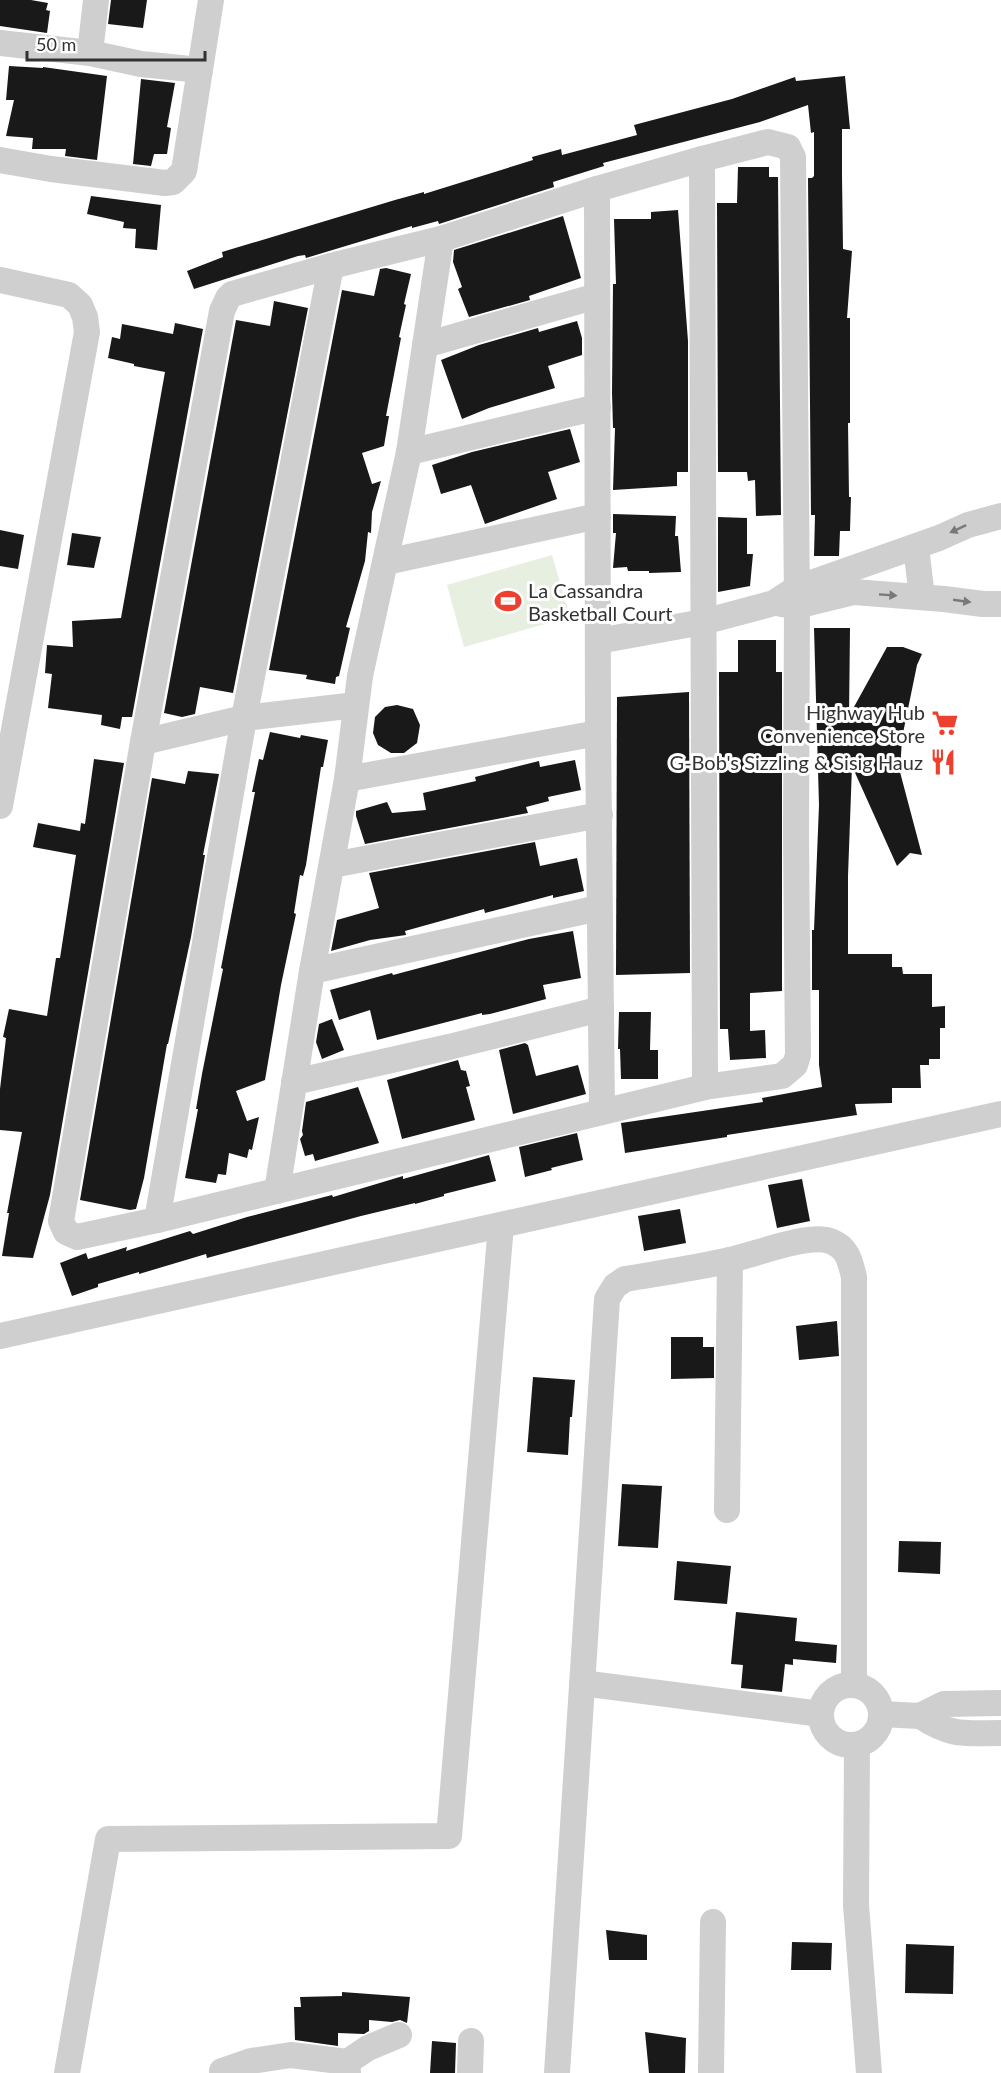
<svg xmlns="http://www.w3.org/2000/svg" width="1001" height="2073" viewBox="0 0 1001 2073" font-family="Lato,sans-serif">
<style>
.green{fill:#e6efe0}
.building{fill:#191919}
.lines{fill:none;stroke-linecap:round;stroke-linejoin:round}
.minor{stroke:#cfcfcf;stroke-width:26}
.oneway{fill:#797979}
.labels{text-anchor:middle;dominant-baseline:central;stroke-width:6;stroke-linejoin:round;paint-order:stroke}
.poi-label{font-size:20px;fill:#323232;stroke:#fff;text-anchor:end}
</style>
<rect width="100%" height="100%" fill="#fff"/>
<path class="green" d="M 552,555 L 570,617 L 464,647 L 447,585 Z"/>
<g class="building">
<path d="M 0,0 L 31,0 L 48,3 L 46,10 L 50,11 L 47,33 L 0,26 Z"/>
<path d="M 111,0 L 147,0 L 143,28 L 108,24 Z"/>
<path d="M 9,66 L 43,68 L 43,67 L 107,76 L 97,160 L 65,156 L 66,149 L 32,149 L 33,138 L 6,136 L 14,100 L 6,100 Z"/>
<path d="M 845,76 L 850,129 L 842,129 L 842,176 L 843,249 L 852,251 L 847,318 L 850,318 L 850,423 L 848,423 L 849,497 L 851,497 L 850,531 L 840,531 L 839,556 L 814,556 L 815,515 L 811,515 L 808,178 L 812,178 L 814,176 L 814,132 L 811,133 L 808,105 L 760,122 L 603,163 L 604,166 L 553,182 L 554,187 L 439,224 L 438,221 L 412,228 L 412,226 L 306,258 L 305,255 L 298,256 L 194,289 L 187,271 L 223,257 L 222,252 L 395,200 L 424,192 L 424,194 L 533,160 L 532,157 L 561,149 L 562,155 L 637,135 L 634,125 L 732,99 L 795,77 L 796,81 Z"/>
<path d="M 141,79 L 175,83 L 167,127 L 171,128 L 167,154 L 154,154 L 151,166 L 133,164 Z"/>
<path d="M 738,167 L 769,167 L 769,177 L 778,177 L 781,515 L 756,516 L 755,480 L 748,481 L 747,472 L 718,472 L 717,203 L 737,203 Z"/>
<path d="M 91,196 L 161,205 L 157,250 L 135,248 L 136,229 L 123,228 L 124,222 L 87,214 Z"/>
<path d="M 678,210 L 688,341 L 688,472 L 677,472 L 677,486 L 613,490 L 615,428 L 613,428 L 612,393 L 613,284 L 616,284 L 614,219 L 651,219 L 651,212 Z"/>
<path d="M 563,216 L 581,278 L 529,296 L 530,300 L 469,317 L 458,289 L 462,287 L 453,262 L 454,250 Z"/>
<path d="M 386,268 L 411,274 L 404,304 L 406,305 L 399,337 L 401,338 L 386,416 L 389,416 L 384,446 L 362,453 L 372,484 L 381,481 L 372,512 L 371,533 L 368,532 L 365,561 L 346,627 L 350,628 L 339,676 L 336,677 L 335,684 L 306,679 L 307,675 L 269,670 L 342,290 L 374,296 L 380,269 Z"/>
<path d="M 274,301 L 308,308 L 233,693 L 200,687 L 195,714 L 182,717 L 164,713 L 236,320 L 270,326 Z"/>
<path d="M 577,321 L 582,338 L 582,355 L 548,366 L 555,388 L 489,408 L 462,419 L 441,360 L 479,345 L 538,328 L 539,332 Z"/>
<path d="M 175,323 L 203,329 L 132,717 L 122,717 L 120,729 L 101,725 L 102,715 L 48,708 L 52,674 L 45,673 L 47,645 L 73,647 L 72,621 L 121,618 L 165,372 L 134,366 L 134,364 L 108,358 L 112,337 L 120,339 L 122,324 L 173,334 Z"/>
<path d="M 570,429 L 580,462 L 548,472 L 557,499 L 485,524 L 471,485 L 441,494 L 432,465 L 472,452 Z"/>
<path d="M 613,514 L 676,516 L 675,536 L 678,536 L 681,572 L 649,573 L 649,571 L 628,571 L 627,567 L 613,568 L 616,533 L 613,533 Z"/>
<path d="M 718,517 L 747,518 L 747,554 L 753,554 L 750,586 L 718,592 Z"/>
<path d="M 0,530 L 24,535 L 18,569 L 0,566 Z"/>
<path d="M 72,533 L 101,537 L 94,568 L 67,565 Z"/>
<path d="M 814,628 L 850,628 L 849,716 L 887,647 L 903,647 L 922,654 L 917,665 L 902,738 L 900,772 L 922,855 L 910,853 L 897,866 L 852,766 L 848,876 L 848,954 L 892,954 L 892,967 L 902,967 L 903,974 L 932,974 L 932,1007 L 945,1006 L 945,1028 L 940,1028 L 940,1059 L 929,1059 L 929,1065 L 920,1065 L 921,1088 L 892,1088 L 892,1103 L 855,1104 L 857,1115 L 727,1135 L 727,1137 L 625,1153 L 621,1123 L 763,1102 L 762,1098 L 822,1087 L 819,1065 L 819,990 L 812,990 L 812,930 L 814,930 L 819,805 Z"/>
<path d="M 738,640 L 776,640 L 776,672 L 782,672 L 782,991 L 750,993 L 750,1031 L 765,1030 L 766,1058 L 730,1060 L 728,1029 L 720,1029 L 719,672 L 738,672 Z"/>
<path d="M 689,692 L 690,973 L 616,975 L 617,697 Z"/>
<path d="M 397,705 L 413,709 L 420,725 L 417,743 L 404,753 L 391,753 L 378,745 L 373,733 L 375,717 L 385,707 Z"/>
<path d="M 270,732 L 300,738 L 301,735 L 328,740 L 323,767 L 321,767 L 306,865 L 303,876 L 300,875 L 294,913 L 296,914 L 281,985 L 265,1080 L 236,1091 L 247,1121 L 259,1117 L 252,1150 L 249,1149 L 247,1158 L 229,1153 L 226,1175 L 218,1174 L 216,1183 L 185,1178 L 198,1109 L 196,1109 L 202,1074 L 223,969 L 221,968 L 255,792 L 252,792 L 259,759 L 263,760 Z"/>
<path d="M 94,759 L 124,763 L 50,1195 L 33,1258 L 2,1256 L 9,1213 L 7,1213 L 22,1132 L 0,1130 L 0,1089 L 6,1038 L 3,1037 L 9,1009 L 47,1016 L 56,958 L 60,958 L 76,855 L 33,847 L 38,823 L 80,831 L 81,823 L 85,824 Z"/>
<path d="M 575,760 L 581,790 L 548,797 L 549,801 L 526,807 L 528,813 L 365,844 L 356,816 L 356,811 L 387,802 L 392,813 L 426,810 L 423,793 L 476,781 L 475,777 L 539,761 L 540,767 Z"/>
<path d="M 188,771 L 219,774 L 203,855 L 205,855 L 191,937 L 168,1044 L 167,1044 L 144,1178 L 136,1209 L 130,1210 L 80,1200 L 152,778 L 185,784 Z"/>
<path d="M 535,842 L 540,866 L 577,858 L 584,891 L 553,898 L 553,895 L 485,913 L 484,909 L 405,931 L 406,935 L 370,940 L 331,951 L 337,920 L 379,908 L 369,873 Z"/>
<path d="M 573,931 L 581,978 L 543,985 L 546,999 L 490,1014 L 482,1015 L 482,1013 L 377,1040 L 370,1010 L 339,1020 L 330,990 L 392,973 L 393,975 L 529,939 Z"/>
<path d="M 619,1012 L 651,1012 L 650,1050 L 658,1050 L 658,1079 L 621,1079 L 620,1049 L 618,1049 Z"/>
<path d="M 332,1019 L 344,1050 L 322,1059 L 316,1042 L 319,1024 Z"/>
<path d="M 525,1043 L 528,1045 L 536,1076 L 578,1065 L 586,1094 L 513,1114 L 499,1050 Z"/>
<path d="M 458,1060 L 461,1070 L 466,1071 L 470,1086 L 466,1087 L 475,1120 L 402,1139 L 387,1080 Z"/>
<path d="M 358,1087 L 379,1143 L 315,1161 L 313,1154 L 305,1156 L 300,1139 L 303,1135 L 302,1131 L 306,1102 Z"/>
<path d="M 577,1133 L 583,1160 L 551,1168 L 552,1170 L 525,1177 L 519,1147 Z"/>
<path d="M 489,1155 L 496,1181 L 444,1194 L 444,1196 L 415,1204 L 415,1203 L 361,1216 L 207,1258 L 206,1254 L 139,1274 L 139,1272 L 98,1284 L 98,1287 L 72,1296 L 60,1263 L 86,1253 L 88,1259 L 127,1247 L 126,1251 L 190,1231 L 193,1234 L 247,1217 L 332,1195 L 333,1197 L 403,1176 L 403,1179 Z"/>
<path d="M 802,1179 L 810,1221 L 777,1228 L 768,1185 Z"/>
<path d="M 680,1209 L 686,1243 L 644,1251 L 638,1216 Z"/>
<path d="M 837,1321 L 839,1356 L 799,1360 L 796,1326 Z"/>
<path d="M 671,1337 L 703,1337 L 703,1347 L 714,1347 L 714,1378 L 671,1379 Z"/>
<path d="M 533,1377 L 575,1380 L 572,1417 L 570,1417 L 568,1455 L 527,1452 Z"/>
<path d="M 622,1484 L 662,1486 L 658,1548 L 618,1546 Z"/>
<path d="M 899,1541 L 941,1542 L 940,1574 L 898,1572 Z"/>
<path d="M 677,1561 L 731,1566 L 727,1604 L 674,1600 Z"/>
<path d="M 736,1612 L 797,1618 L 795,1641 L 837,1645 L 836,1663 L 793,1659 L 793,1665 L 785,1664 L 782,1692 L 741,1688 L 743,1665 L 731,1664 Z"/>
<path d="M 606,1930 L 647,1935 L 647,1960 L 609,1960 Z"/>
<path d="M 792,1942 L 832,1943 L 831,1970 L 791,1970 Z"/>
<path d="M 906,1944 L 954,1946 L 953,1994 L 905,1993 Z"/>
<path d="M 342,1992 L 410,1997 L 407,2023 L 400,2020 L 392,2022 L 369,2020 L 369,2031 L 364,2034 L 338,2033 L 338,2046 L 295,2040 L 294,2007 L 301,2007 L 300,1997 L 342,1996 Z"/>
<path d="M 645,2032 L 686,2038 L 685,2073 L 649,2073 Z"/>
<path d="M 432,2041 L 456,2043 L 455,2073 L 430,2073 Z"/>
</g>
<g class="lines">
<g class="minor">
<path d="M 0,43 L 90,53 L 141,64 L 200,70"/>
<path d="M 90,53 L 96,0"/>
<path d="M 768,142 L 788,147 L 793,157 L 797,606 L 796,835 L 798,1055 L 795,1065 L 782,1076 L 705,1087 L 157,1220 L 77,1237 L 66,1232 L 61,1221 L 143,742 L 222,311 L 228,298 L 232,294 L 331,266 L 441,239 L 597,189 L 702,159 Z"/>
<path d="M 702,159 L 705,1087"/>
<path d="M 0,160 L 51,169 L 165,183 L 173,182 L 184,171 L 211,0"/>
<path d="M 597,189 L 598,733 L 602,1111"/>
<path d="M 0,280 L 69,295 L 80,305 L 85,317 L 87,332 L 0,806"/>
<path d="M 425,345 L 597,296"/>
<path d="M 409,452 L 598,407"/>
<path d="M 916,547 L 922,597"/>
<path d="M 386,562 L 598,516"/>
<path d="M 782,604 L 797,606 L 854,592 L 944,599 L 983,604 L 1001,604"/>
<path d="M 598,641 L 703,622 L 774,603 L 797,588 L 939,538 L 968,525 L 1001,516"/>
<path d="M 143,742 L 244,718 L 356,705"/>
<path d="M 347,779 L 598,733"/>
<path d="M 332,865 L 600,815"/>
<path d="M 312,971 L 599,908"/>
<path d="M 294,1082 L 449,1047 L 601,1009"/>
<path d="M 277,1191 L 312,971 L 347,779 L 360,676 L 409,452 L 441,239"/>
<path d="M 157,1220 L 244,718 L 331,266"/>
<path d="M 0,1336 L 1001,1114"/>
<path d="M 727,1510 L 730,1260"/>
<path d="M 582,1683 L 821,1714"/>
<circle cx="851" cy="1715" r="30"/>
<path d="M 881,1714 L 920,1716 L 944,1704 L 1001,1703"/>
<path d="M 920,1716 C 952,1737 965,1733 1001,1733"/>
<path d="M 857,1745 L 856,1905 L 869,2073"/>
<path d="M 347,2062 L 368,2048 L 399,2035"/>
<path d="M 222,2071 L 251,2061 L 291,2055 L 347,2062 L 348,2073"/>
<path d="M 67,2073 L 108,1839 L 449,1836 L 501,1225"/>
<path d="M 470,2073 L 471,2041"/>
<path d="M 557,2073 L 607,1299 L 615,1286 L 625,1279 C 660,1273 696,1268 730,1260 C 754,1255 809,1233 830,1241 C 847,1247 850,1260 854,1277 L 854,1685"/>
<path d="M 711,2073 L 713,1922"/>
</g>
</g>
<defs><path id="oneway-solid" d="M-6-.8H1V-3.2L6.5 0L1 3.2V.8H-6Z" transform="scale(1.5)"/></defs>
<g class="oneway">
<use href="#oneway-solid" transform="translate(958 529) rotate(155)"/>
<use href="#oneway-solid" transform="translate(888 595) rotate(4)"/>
<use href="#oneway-solid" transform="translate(962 601) rotate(8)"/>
</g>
<defs>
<g id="stadium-bare" transform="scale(2.07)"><path d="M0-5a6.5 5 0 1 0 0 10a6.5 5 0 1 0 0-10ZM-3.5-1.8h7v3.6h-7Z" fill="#ee402f" stroke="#fff" stroke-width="2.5" paint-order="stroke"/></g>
<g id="supermarket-bare" transform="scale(2.07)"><path d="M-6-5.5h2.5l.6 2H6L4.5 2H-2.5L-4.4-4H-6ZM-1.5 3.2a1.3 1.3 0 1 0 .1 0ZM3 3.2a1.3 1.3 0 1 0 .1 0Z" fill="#ee402f" stroke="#fff" stroke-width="2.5" paint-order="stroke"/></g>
<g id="restaurant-bare" transform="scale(2.07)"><path d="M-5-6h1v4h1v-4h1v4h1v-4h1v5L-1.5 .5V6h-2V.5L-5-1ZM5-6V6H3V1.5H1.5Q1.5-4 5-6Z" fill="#ee402f" stroke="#fff" stroke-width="2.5" paint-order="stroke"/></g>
</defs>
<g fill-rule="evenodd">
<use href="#stadium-bare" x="508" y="601"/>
<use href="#supermarket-bare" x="945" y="723"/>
<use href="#restaurant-bare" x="943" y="762"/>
</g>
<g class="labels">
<g class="poi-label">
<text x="528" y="590" text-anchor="start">La Cassandra<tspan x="528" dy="23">Basketball Court</tspan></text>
<text x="925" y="712">Highway Hub<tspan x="925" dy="23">Convenience Store</tspan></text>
<text x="923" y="762">G-Bob's Sizzling &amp; Sisig Hauz</text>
</g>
</g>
<path d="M27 51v9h178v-9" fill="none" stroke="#323232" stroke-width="3"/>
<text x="36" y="51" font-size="18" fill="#323232" stroke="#ffffff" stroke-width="4.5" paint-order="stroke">50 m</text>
</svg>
